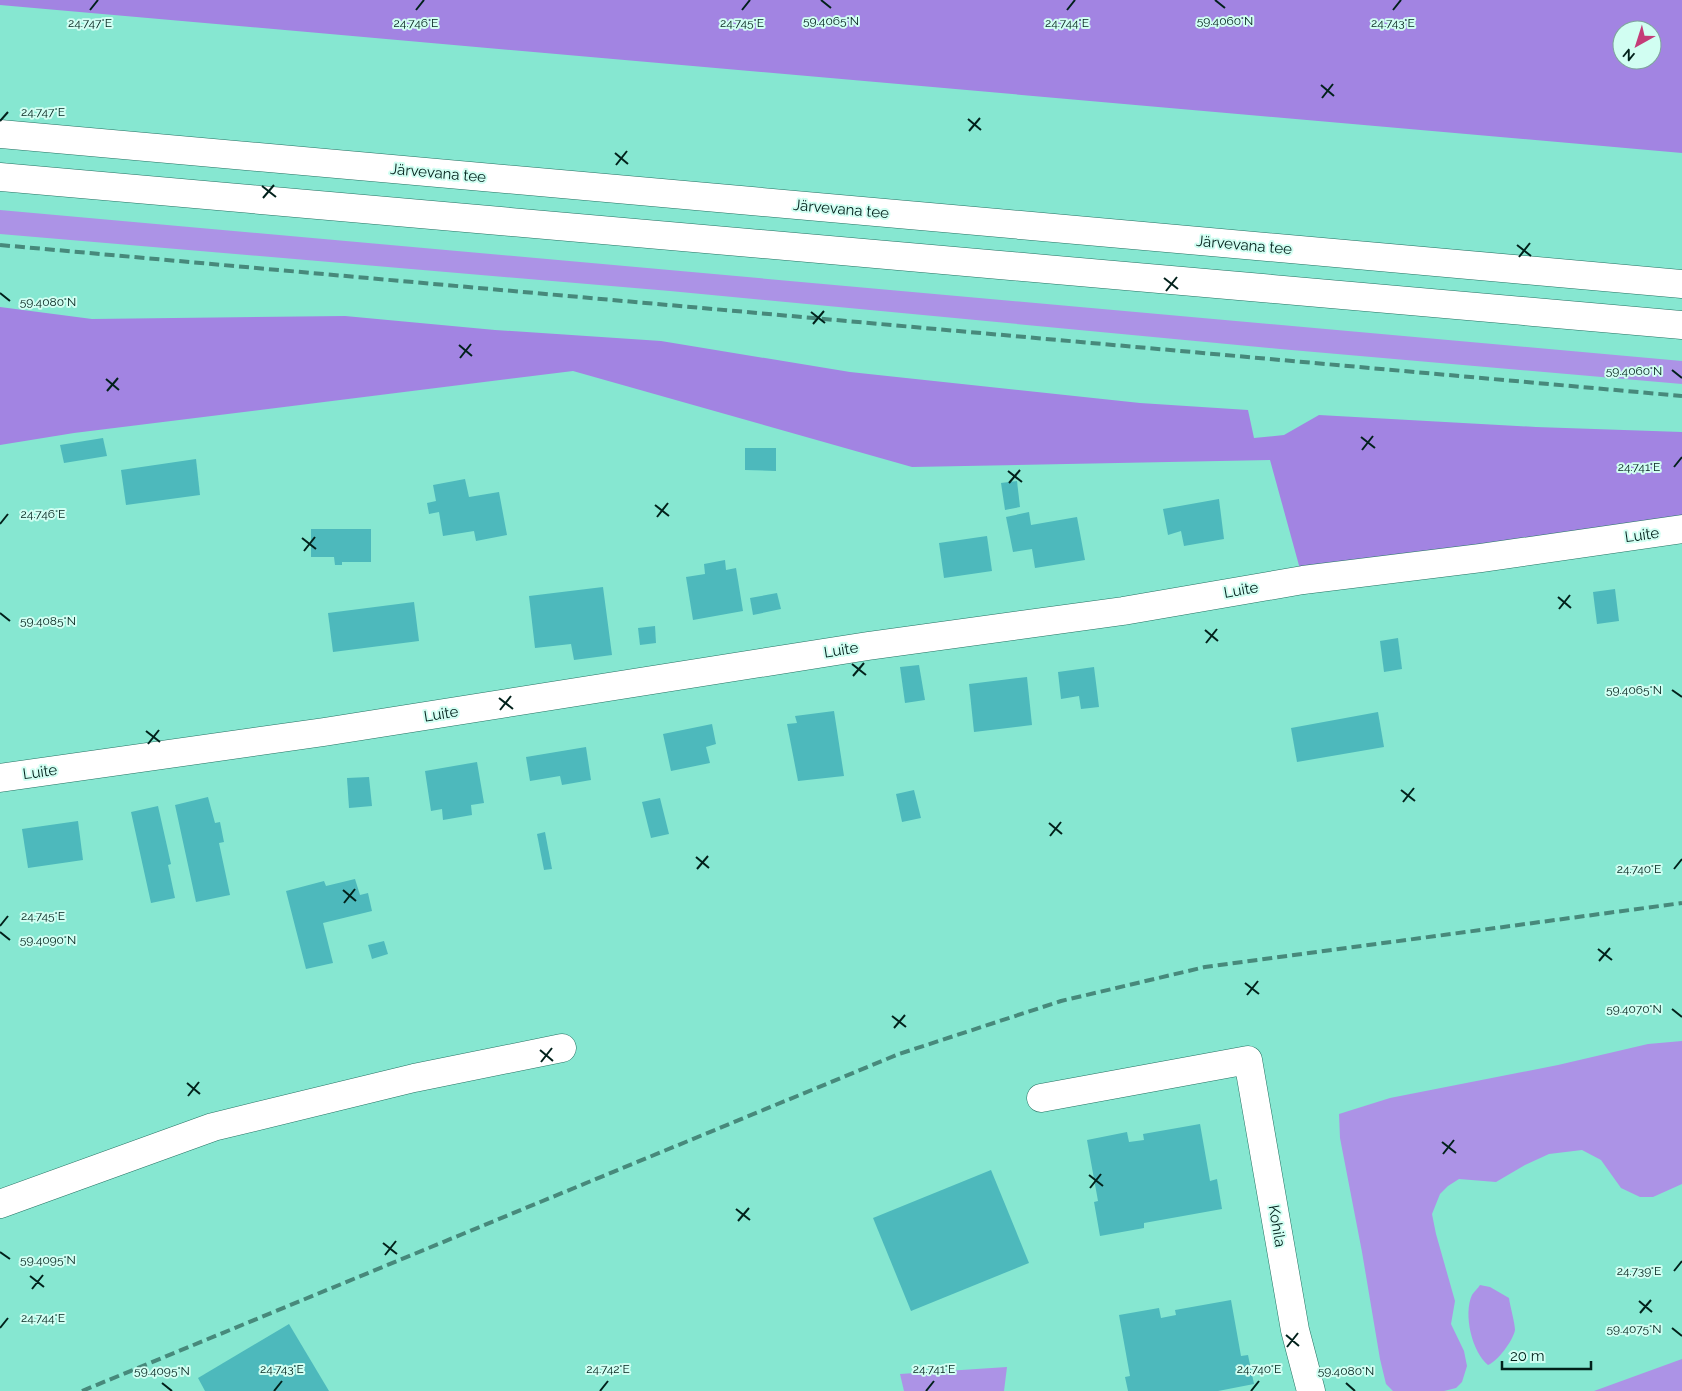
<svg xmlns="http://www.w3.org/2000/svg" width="1682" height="1391" viewBox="0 0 1682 1391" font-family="Raleway,sans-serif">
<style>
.green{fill:#ac93e6}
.forest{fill:#a284e2;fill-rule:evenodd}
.building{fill:#4db9bc}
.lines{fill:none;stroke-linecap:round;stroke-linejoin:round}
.minor-casing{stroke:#257263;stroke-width:29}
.highway-casing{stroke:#257263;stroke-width:29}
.minor{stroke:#fff;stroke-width:28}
.highway{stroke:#fff;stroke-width:28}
.rail{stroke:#47897b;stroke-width:4;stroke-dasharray:10 5;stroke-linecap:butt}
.ticks{fill:none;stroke:#02211b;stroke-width:2}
.labels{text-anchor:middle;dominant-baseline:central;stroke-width:4;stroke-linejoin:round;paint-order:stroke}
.street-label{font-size:15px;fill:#02211b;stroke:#d1fef2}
.ticks-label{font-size:12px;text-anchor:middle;fill:#02211b;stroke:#d1fef2;stroke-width:4;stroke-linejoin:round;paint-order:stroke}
</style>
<rect width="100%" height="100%" fill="#86e7d1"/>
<g class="green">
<path d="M 0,210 L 1682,361 L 1682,384 L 1280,349 L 670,291 L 0,234 Z"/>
<path d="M 1682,1041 L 1682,1184 L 1653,1197 L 1640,1197 L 1621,1188 L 1601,1160 L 1582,1150 L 1549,1154 L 1525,1165 L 1496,1182 L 1459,1179 L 1448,1186 L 1440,1194 L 1432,1214 L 1436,1234 L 1455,1301 L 1451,1324 L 1464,1351 L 1467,1366 L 1462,1382 L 1456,1388 L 1444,1391 L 1393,1391 L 1386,1384 L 1380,1359 L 1362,1252 L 1340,1138 L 1339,1114 L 1390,1098 L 1558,1065 L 1648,1044 Z"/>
<path d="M 1480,1285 L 1490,1287 L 1509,1298 C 1510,1306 1515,1323 1515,1330 C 1513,1341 1497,1362 1488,1365 C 1472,1352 1463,1314 1472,1295 C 1474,1292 1478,1288 1480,1285 Z"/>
<path d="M 1682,1359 L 1682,1391 L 1594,1391 Z"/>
<path d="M 1007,1367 L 1004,1391 L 904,1391 L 900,1374 Z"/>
</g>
<g class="forest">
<path d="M 0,0 L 1682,0 L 1682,153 L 0,5 ZM 1622,30 L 1652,30 L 1652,60 L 1622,60 Z"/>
<path d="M 0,307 L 92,319 L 345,316 L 495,330 L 661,341 L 850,372 L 1140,403 L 1248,410 L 1254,438 L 1284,435 L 1319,415 L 1536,427 L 1682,432 L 1682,529 L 1303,580 L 1270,460 L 912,467 L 573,371 L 74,433 L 0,445 Z"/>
</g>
<g class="building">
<path d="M 103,438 L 107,456 L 64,463 L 60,445 Z"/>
<path d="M 745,448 L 776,448 L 776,471 L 745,470 Z"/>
<path d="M 196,459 L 200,495 L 126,505 L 121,470 Z"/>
<path d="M 465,479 L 469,497 L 499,492 L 507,535 L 476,541 L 474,531 L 443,536 L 439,512 L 429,514 L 427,503 L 436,501 L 433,485 Z"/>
<path d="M 1017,481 L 1020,507 L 1005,510 L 1001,483 Z"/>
<path d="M 1219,499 L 1224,539 L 1184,546 L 1181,531 L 1168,535 L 1163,509 Z"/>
<path d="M 1029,512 L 1031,525 L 1077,517 L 1085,560 L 1035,568 L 1032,549 L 1013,552 L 1006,517 Z"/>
<path d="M 311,529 L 371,529 L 371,562 L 342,562 L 342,565 L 335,565 L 334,557 L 311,557 Z"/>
<path d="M 987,536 L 992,571 L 944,578 L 939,543 Z"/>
<path d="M 725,560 L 726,570 L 736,568 L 743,611 L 693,620 L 686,577 L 705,574 L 704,564 Z"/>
<path d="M 603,587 L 612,655 L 574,660 L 571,644 L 535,648 L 529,596 Z"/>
<path d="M 1615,589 L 1619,621 L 1597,624 L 1593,592 Z"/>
<path d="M 777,593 L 781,609 L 753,615 L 750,598 Z"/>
<path d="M 414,602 L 419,641 L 333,652 L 328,613 Z"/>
<path d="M 655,626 L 656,643 L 640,645 L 638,628 Z"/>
<path d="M 1398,638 L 1402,669 L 1384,672 L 1380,641 Z"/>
<path d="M 919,665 L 925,700 L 905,703 L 900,667 Z"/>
<path d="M 1094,667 L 1099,707 L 1081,709 L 1079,696 L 1061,699 L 1058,672 Z"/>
<path d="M 1027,677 L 1032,725 L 974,732 L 969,684 Z"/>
<path d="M 834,711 L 844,776 L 798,781 L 787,724 L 797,723 L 795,716 Z"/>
<path d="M 1378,712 L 1384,747 L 1297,762 L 1291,728 Z"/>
<path d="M 712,724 L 716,744 L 706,747 L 710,763 L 671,771 L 663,734 Z"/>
<path d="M 586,747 L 591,780 L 562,785 L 560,776 L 530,781 L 526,757 Z"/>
<path d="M 477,762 L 484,803 L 471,805 L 472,815 L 443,820 L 442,809 L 431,811 L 425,771 Z"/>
<path d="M 369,777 L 372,806 L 349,808 L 347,778 Z"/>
<path d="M 914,790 L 921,818 L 902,822 L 896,794 Z"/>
<path d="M 208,797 L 215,823 L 220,822 L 224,842 L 219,843 L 230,895 L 196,902 L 175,805 Z"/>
<path d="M 660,798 L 669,834 L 651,838 L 642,802 Z"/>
<path d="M 158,806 L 171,864 L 168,865 L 175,898 L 151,903 L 131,812 Z"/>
<path d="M 78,821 L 83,860 L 28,868 L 22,829 Z"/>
<path d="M 545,832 L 552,869 L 544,870 L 537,834 Z"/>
<path d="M 355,879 L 360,895 L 368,893 L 372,911 L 323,923 L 333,963 L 306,969 L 286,891 L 324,881 L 326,886 Z"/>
<path d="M 384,941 L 388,954 L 372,959 L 368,945 Z"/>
<path d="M 1200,1124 L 1210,1181 L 1217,1179 L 1222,1209 L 1144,1223 L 1144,1228 L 1100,1236 L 1094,1202 L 1098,1201 L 1087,1140 L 1127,1132 L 1129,1142 L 1144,1140 L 1143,1134 Z"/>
<path d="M 991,1170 L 1029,1263 L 911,1311 L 873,1218 Z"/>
<path d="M 1231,1300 L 1241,1356 L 1248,1355 L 1254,1384 L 1218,1391 L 1128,1391 L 1125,1377 L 1130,1376 L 1119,1315 L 1159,1308 L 1161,1318 L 1176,1315 L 1175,1310 Z"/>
<path d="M 289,1324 L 329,1391 L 205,1391 L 198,1378 Z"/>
</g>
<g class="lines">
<g class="minor-casing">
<g id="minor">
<path d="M 0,778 L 324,732 L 868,646 L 1123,611 L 1303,580 L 1481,558 L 1682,529"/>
<path d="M 1041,1098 L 1248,1060 L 1295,1330 L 1311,1391"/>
<path d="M 0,1204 L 213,1127 L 414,1078 L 562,1048"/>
</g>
</g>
<g class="highway-casing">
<g id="highway">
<path d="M 0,134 L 1682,284"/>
<path d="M 0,177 L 1682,325"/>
</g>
</g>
<use href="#minor" class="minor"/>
<use href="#highway" class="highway"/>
<g class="rail">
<path d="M 0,245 L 1682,396"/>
<path d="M 82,1391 L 899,1054 L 1061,1001 L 1205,967 L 1682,903"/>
</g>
</g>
<path class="ticks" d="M 821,0 L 831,8M 1215,0 L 1225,8M 90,10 L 98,0M 416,10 L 424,0M 742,10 L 750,0M 1067,10 L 1075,0M 1393,10 L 1401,0M 1321,85 L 1334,96M 1322,98 L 1333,84M 968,119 L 981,130M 0,121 L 8,112M 969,131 L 980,118M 615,153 L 628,164M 616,165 L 627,151M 262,186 L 276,197M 263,198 L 274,185M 1517,245 L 1531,256M 1519,257 L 1530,243M 1164,278 L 1178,289M 1166,291 L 1177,277M 0,293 L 10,301M 811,312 L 825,323M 813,324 L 824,311M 459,345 L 472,356M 460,358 L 471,344M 1672,370 L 1682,378M 106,379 L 119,390M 107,391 L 118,378M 1361,437 L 1375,448M 1362,450 L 1373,436M 1674,467 L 1682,457M 1008,471 L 1022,482M 1009,483 L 1020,470M 655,505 L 669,516M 657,517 L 668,503M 0,524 L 8,514M 302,538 L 316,549M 304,551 L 315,537M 1558,597 L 1571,608M 1559,609 L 1570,595M 0,613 L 10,621M 1205,630 L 1218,641M 1206,643 L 1217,629M 852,664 L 866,675M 853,676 L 864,663M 1672,690 L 1682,697M 499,698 L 513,709M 500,710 L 511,696M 146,731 L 160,742M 148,744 L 159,730M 1401,790 L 1415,801M 1403,802 L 1414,788M 1049,823 L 1062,834M 1050,836 L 1061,822M 696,857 L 709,868M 697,869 L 708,856M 1674,869 L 1682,859M 343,890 L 356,901M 344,903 L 355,889M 0,926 L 8,916M 0,932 L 10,940M 1598,949 L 1612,960M 1599,961 L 1610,948M 1245,983 L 1259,994M 1247,995 L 1258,981M 1672,1009 L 1682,1017M 892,1016 L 906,1027M 894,1028 L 905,1015M 540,1050 L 553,1061M 541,1062 L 552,1048M 187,1083 L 200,1094M 188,1096 L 199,1082M 1442,1142 L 1456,1153M 1443,1154 L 1454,1140M 1089,1175 L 1103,1186M 1090,1188 L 1101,1174M 736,1209 L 750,1220M 738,1221 L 749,1208M 383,1243 L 397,1254M 0,1252 L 10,1259M 385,1255 L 396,1241M 1674,1271 L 1682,1261M 30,1276 L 44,1287M 32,1289 L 43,1275M 1639,1301 L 1652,1312M 1640,1313 L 1651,1300M 0,1328 L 8,1318M 1672,1328 L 1682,1336M 1286,1335 L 1299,1346M 1287,1347 L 1298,1333M 162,1383 L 172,1391M 1346,1383 L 1355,1391M 274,1391 L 282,1381M 600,1391 L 608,1381M 926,1391 L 934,1381M 1251,1391 L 1259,1381"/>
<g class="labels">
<g class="street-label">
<text transform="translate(438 173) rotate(5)">Järvevana tee</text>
<text transform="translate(841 209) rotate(5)">Järvevana tee</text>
<text transform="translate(1244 245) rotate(5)">Järvevana tee</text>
<text transform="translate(1642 535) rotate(-8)">Luite</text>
<text transform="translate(1241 590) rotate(-10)">Luite</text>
<text transform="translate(841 650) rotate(-9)">Luite</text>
<text transform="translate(441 714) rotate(-9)">Luite</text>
<text transform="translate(40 772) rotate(-8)">Luite</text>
<text transform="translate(1277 1226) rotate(80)">Kohila</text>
</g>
</g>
<g class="ticks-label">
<text x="831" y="25">59.4065°N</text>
<text x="1225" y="25">59.4060°N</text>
<text x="90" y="27">24.747°E</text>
<text x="416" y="27">24.746°E</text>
<text x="742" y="27">24.745°E</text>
<text x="1067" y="27">24.744°E</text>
<text x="1393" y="27">24.743°E</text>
<text x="43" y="116">24.747°E</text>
<text x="48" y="306">59.4080°N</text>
<text x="1634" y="375">59.4060°N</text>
<text x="1639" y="471">24.741°E</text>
<text x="43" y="518">24.746°E</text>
<text x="48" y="625">59.4085°N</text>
<text x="1634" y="694">59.4065°N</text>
<text x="1639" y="873">24.740°E</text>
<text x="43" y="920">24.745°E</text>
<text x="48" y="944">59.4090°N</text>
<text x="1634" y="1013">59.4070°N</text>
<text x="48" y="1264">59.4095°N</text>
<text x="1639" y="1275">24.739°E</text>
<text x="43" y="1322">24.744°E</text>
<text x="1634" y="1333">59.4075°N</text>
<text x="282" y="1373">24.743°E</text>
<text x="608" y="1373">24.742°E</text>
<text x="934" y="1373">24.741°E</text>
<text x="1259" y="1373">24.740°E</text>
<text x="162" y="1375">59.4095°N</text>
<text x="1346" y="1375">59.4080°N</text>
</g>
<g transform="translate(1637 45) rotate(219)"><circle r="24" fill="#d1fef2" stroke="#7ea69c"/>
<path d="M0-4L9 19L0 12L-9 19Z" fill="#c43b78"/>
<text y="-8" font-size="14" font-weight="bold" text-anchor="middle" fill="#02211b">N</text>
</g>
<path d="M1502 1361v8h89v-8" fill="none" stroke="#02211b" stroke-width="2.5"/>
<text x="1510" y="1361" font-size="15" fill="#02211b" stroke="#d1fef2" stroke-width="4" paint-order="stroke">20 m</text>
</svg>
